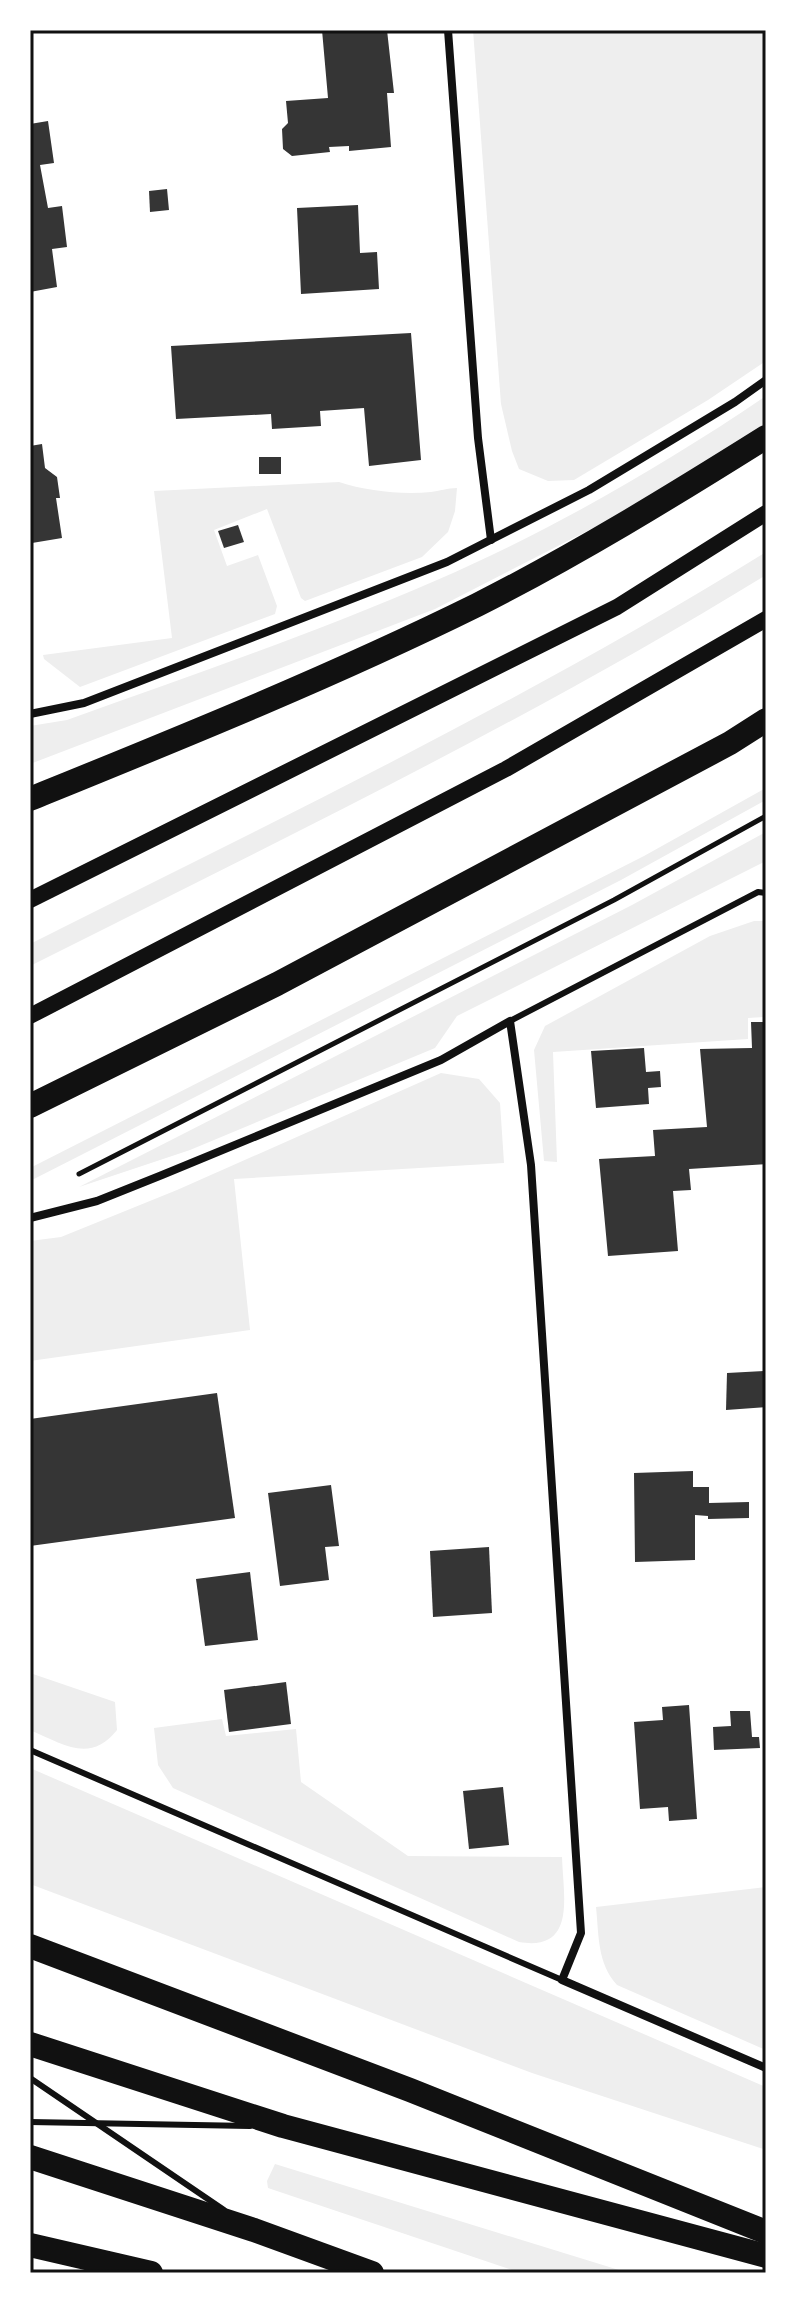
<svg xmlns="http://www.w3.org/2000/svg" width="796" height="2303" viewBox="0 0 796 2303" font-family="Karla,sans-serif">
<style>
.green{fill:#eee}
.building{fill:#353535}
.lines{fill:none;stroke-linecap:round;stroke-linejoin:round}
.path{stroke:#111;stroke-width:5}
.service{stroke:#111;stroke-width:6}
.minor{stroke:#111;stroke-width:8}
.secondary{stroke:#111;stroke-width:16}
.motorway{stroke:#111;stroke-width:24}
.neatline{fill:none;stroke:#111;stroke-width:3}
</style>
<rect width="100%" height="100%" fill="#fff"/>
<g class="green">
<path d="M 473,30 L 766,30 L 766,361 L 708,400 L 574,480 L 548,481 L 519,469 L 512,451 L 501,404 Z"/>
<path d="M 766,396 L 766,424 L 634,507 L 435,609 L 30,764 L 30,726 L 67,720 C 191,675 316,633 437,580 C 552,530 663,466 766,396 Z"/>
<path d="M 339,482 C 366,491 402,495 431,492 C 439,491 448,488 457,488 L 455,511 L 448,532 L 422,557 L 305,601 L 301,598 L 267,509 L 214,530 L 227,566 L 258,555 L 277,606 L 275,614 L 80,687 L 44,659 L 43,655 L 172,638 L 154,491 Z"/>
<path d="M 766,552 L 766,575 C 530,720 278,841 30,966 L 30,944 C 278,820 530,698 766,552 Z"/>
<path d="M 766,788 L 766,800 L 621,880 L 30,1181 L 30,1168 L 644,856 Z"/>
<path d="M 766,832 L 766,861 L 457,1016 L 435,1048 L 190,1150 L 79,1187 L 632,905 Z"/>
<path d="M 754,921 L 766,921 L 766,1017 L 748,1018 L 748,1039 L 553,1052 L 557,1162 L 544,1161 L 534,1050 L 545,1026 L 710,936 Z"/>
<path d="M 441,1073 L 479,1079 L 500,1103 L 504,1163 L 234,1179 L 250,1330 L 30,1361 L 30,1241 L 61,1237 L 177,1190 Z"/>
<path d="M 30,1673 L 115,1702 L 117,1730 C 90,1764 63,1744 30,1730 Z"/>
<path d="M 222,1719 L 226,1736 L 296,1729 L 301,1782 L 408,1856 L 562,1857 C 563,1895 577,1952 519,1942 L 173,1788 L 158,1765 L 154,1728 Z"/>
<path d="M 30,1768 L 766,2087 L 766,2150 L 532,2073 L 30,1884 Z"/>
<path d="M 766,1887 L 766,2050 L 617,1985 C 597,1963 599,1935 596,1907 Z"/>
<path d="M 275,2164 L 619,2270 L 627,2273 L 521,2273 L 268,2188 L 267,2181 Z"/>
</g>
<g class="building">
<path d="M 322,30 L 387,30 L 394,93 L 387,93 L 391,147 L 349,151 L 349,146 L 329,147 L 330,152 L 292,156 L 283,149 L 282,129 L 288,123 L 286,101 L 328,98 Z"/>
<path d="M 48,121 L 54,163 L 40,165 L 48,208 L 62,206 L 67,247 L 52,249 L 57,287 L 30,292 L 30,124 Z"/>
<path d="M 167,189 L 169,210 L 150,212 L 149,191 Z"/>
<path d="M 358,205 L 360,253 L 377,252 L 379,289 L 301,294 L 297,208 Z"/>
<path d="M 411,333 L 421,460 L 369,466 L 364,408 L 320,411 L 321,426 L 272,429 L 271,414 L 176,419 L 171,346 Z"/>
<path d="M 42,444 L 45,468 L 57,477 L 60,498 L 56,498 L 62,538 L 32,543 L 30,446 Z"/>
<rect x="259" y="457" width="22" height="17"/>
<path d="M 238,525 L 244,542 L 224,548 L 218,531 Z"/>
<path d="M 751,1022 L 766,1022 L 766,1164 L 689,1169 L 691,1190 L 673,1191 L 678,1251 L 608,1256 L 599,1159 L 655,1156 L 653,1130 L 707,1127 L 700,1049 L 752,1048 Z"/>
<path d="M 644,1048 L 646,1072 L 660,1071 L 661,1087 L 648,1088 L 649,1104 L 596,1108 L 591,1051 Z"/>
<path d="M 766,1371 L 766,1407 L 726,1410 L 727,1373 Z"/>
<path d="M 217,1393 L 235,1518 L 30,1546 L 30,1419 Z"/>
<path d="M 693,1471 L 693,1487 L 709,1487 L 709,1503 L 749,1502 L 749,1518 L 708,1519 L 708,1516 L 695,1515 L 695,1560 L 635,1562 L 634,1473 Z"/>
<path d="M 331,1485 L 339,1546 L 325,1547 L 329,1580 L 280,1586 L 268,1493 Z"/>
<path d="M 489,1547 L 492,1613 L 433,1617 L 430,1551 Z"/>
<path d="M 250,1572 L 258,1640 L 205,1646 L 196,1579 Z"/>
<path d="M 286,1682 L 291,1724 L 229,1732 L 224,1690 Z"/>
<path d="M 689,1705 L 697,1819 L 669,1821 L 668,1807 L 640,1809 L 634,1722 L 663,1720 L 662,1707 Z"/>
<path d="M 730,1711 L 750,1711 L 752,1737 L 759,1737 L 760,1748 L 714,1750 L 713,1727 L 731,1726 Z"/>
<path d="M 503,1787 L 509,1845 L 469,1849 L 463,1791 Z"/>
</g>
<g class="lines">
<path class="path" d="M 79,1174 L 614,900 L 766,816"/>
<g class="service">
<path d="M 510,1021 L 758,892 L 766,893"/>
<path d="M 30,1750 L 562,1980"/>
<path d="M 30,2078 L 224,2210"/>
<path d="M 30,2122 L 250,2126"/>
</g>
<g class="minor">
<path d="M 448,30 L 478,438 L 491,540"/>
<path d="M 30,714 L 84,703 L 447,562 L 589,490 L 735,402 L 766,380"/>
<path d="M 30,1218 L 97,1201 L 162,1175 L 441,1060 L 510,1021 L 531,1165 L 581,1933 L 562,1980 L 766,2068"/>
</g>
<g class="secondary">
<path d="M 30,900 L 617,607 L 766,513"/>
<path d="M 30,1016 L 506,769 L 766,619"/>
</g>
<g class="motorway">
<path d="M 30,799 C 180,738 331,677 477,605 C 576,555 672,496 766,437"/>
<path d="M 30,1106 L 277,984 L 730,743 L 766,720"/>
<path d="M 30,1946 L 410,2090 L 766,2232"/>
<path d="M 30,2044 L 283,2126 L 766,2256"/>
<path d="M 30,2157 L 254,2230 L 372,2273"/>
<path d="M 30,2245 L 151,2273"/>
</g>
</g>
<rect width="796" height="2303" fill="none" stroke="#ffffff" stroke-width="64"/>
<rect x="32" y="32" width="732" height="2239" class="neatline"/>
</svg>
